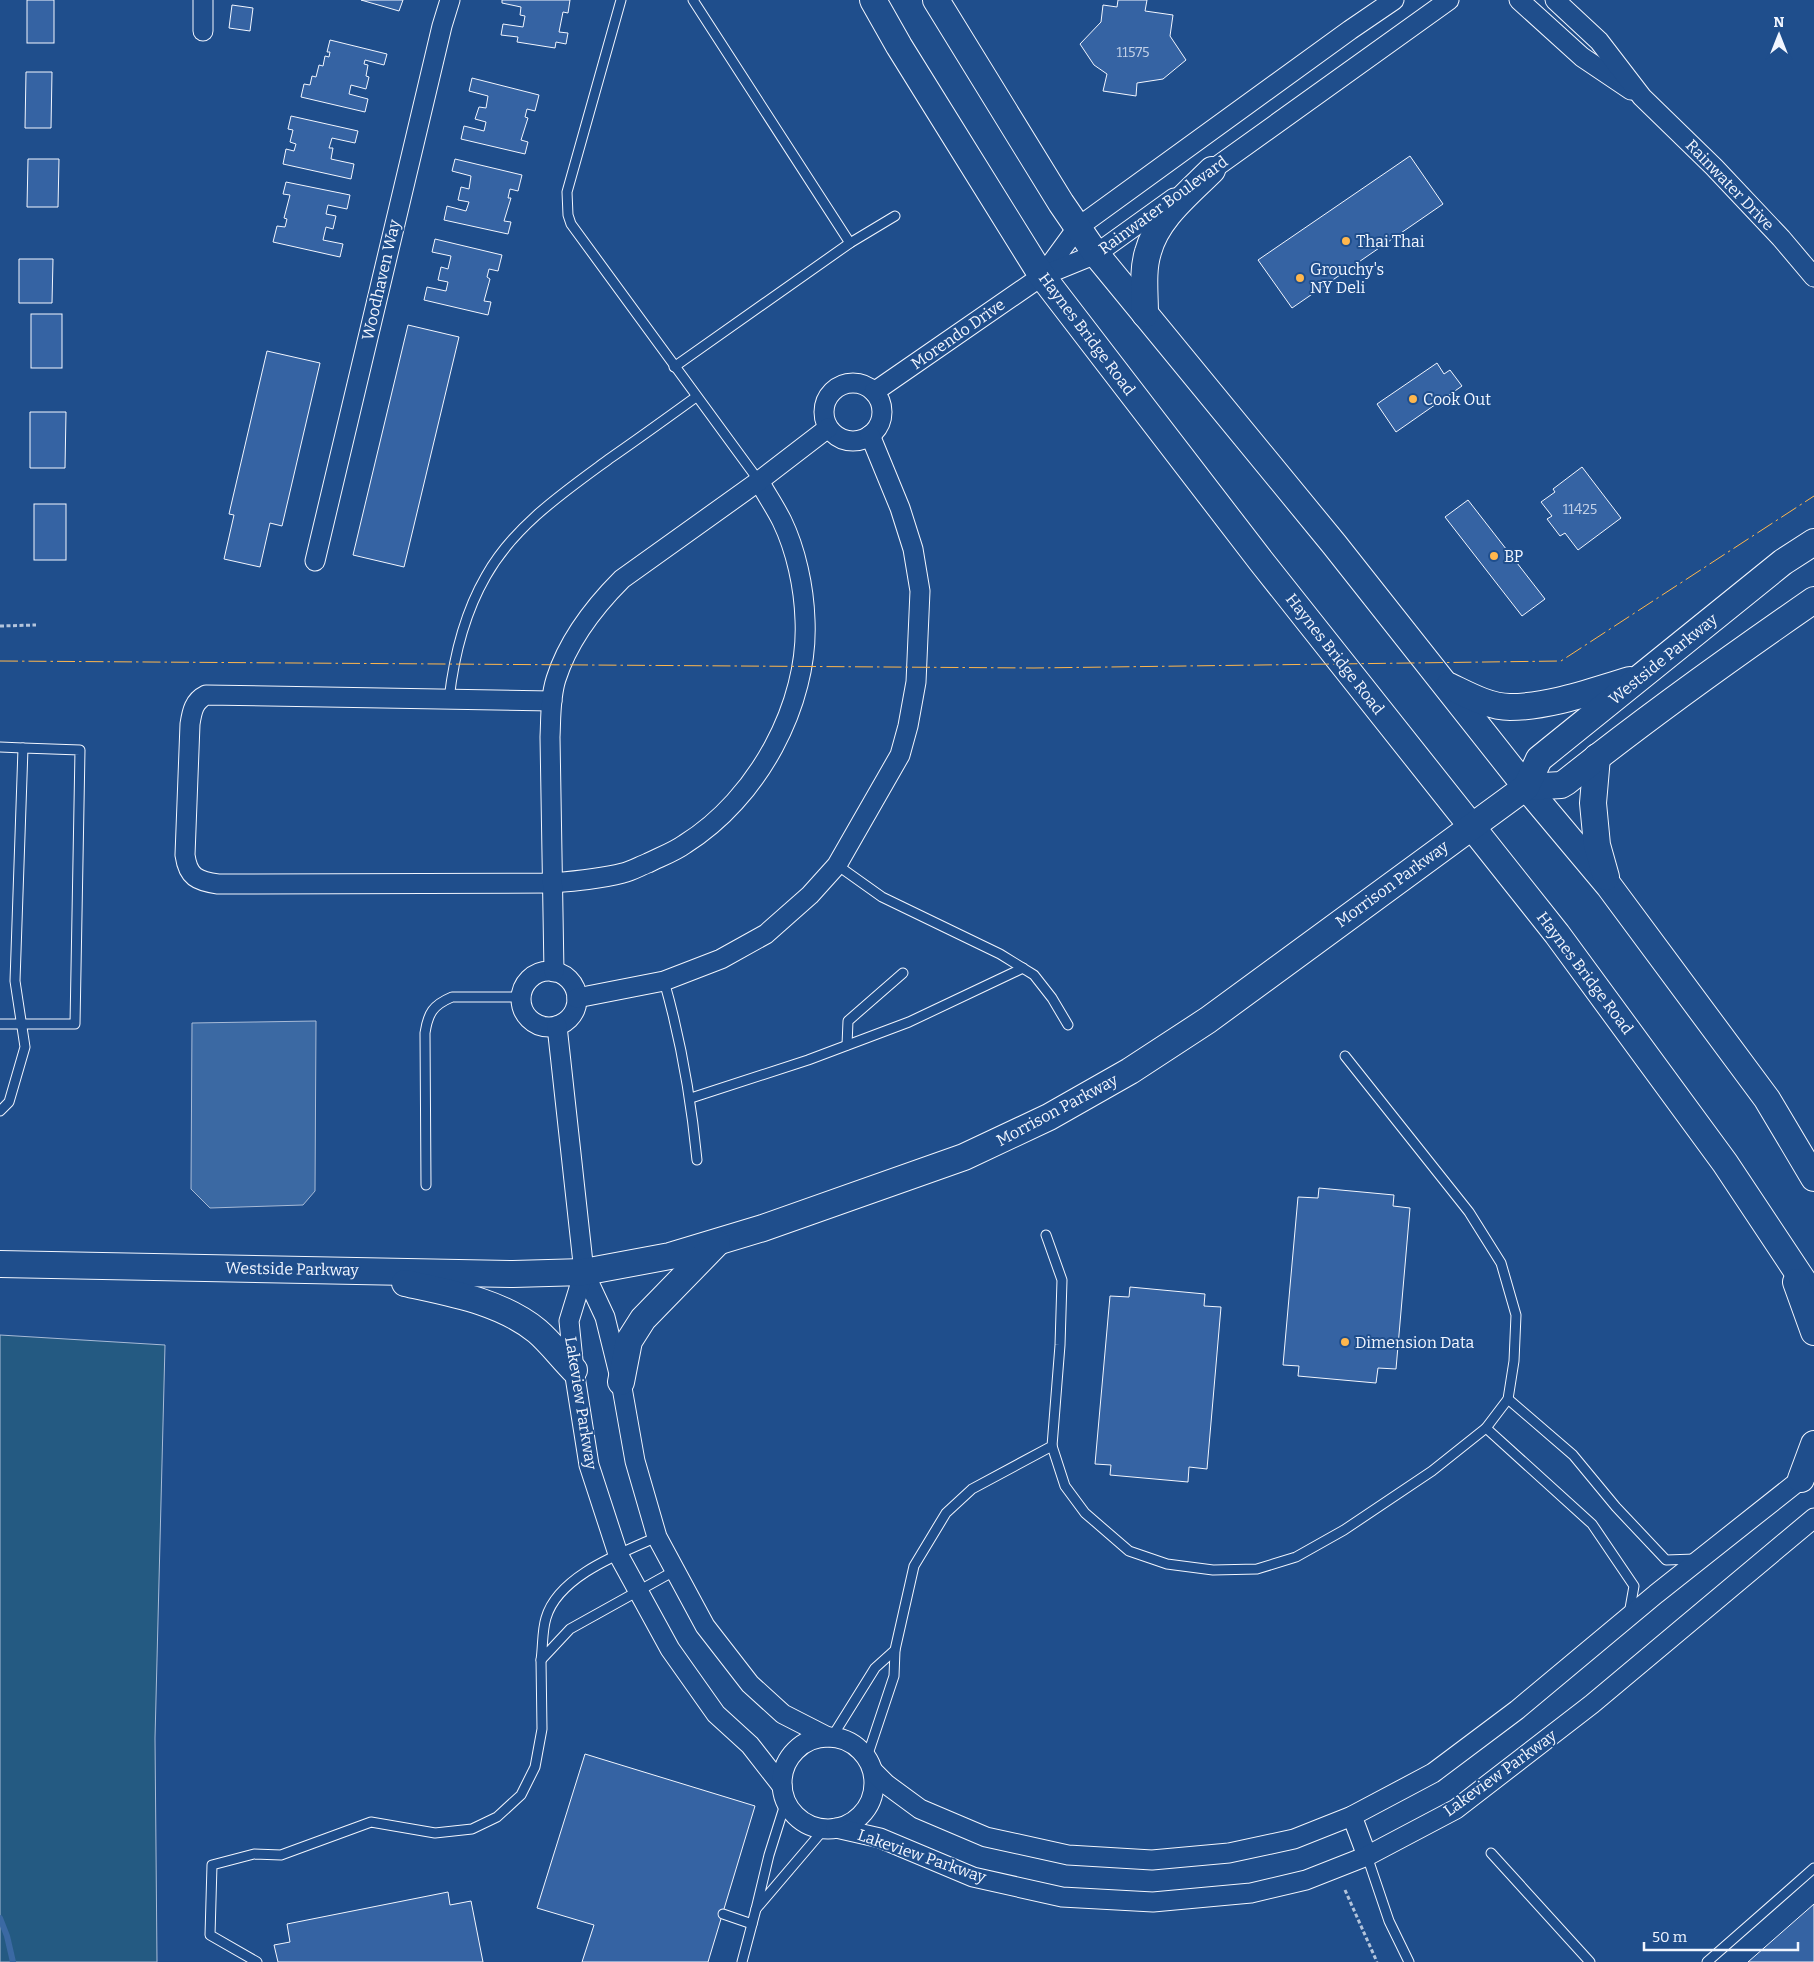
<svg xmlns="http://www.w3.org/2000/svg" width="1814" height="1962" viewBox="0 0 1814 1962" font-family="Bitter,serif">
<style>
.green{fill:#245a82;stroke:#a8bbd7}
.water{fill:#3b69a3;stroke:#a8bbd7}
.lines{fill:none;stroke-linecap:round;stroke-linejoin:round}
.stream{stroke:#3b69a3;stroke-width:6}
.building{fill:#3563a3;stroke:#f2f6ff}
.service-casing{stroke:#f2f6ff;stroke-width:11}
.minor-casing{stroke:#f2f6ff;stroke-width:21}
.secondary-casing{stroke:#f2f6ff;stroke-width:28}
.path{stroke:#b3c4dc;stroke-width:3;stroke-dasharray:4 2.5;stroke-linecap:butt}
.service{stroke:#1f4e8c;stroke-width:9}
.minor{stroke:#1f4e8c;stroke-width:19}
.secondary{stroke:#1f4e8c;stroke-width:26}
.power{stroke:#ffb74d;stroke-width:1;stroke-dasharray:18 4 2.5 4;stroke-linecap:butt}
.poi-dot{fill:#ffb74d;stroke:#1f4e8c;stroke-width:2}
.labels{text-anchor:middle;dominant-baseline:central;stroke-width:4;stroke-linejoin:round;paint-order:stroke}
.number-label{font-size:14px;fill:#c3d1e8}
.street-label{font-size:16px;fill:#f2f6ff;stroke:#1f4e8c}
.poi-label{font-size:16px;fill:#f2f6ff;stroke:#1f4e8c;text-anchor:start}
</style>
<rect width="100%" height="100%" fill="#1f4e8c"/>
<path class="green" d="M 0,1335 L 165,1345 L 155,1738 L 157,1962 L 0,1962 Z"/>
<path class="water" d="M 316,1021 L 315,1191 L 303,1205 L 210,1208 L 191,1189 L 192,1023 Z"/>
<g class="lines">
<path class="stream" d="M 0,1918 L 7,1936 L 13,1962"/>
</g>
<g class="building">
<rect x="27" y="0" width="27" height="43"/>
<path d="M 361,0 L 403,0 L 399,11 Z"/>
<path d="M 502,0 L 570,0 L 568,13 L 563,12 L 559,32 L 568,33 L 566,44 L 556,42 L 555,48 L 517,42 L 518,37 L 501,35 L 503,24 L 523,27 L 525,16 L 520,15 L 521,7 L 502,3 Z"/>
<path d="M 1118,0 L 1147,0 L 1145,11 L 1173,15 L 1170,36 L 1186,60 L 1163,79 L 1137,83 L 1136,96 L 1103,91 L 1107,74 L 1094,65 L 1080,44 L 1101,22 L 1103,5 L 1117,7 Z"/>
<path d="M 232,5 L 253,8 L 250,31 L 229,28 Z"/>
<path d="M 330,40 L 387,54 L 384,65 L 365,60 L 364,64 L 368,65 L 366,76 L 369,77 L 366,89 L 351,85 L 349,94 L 368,99 L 365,112 L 301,97 L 304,84 L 310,85 L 312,76 L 316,77 L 319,65 L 323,66 L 325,56 L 329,57 L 330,52 L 327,52 Z"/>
<path d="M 26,72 L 52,72 L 51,128 L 25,128 Z"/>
<path d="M 472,78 L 539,95 L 535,111 L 527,109 L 525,117 L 528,118 L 521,140 L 528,142 L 525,154 L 461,139 L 464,126 L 484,131 L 486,122 L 475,119 L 479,107 L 486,108 L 488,96 L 469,91 Z"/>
<path d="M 291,116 L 358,131 L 355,143 L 332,138 L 329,148 L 333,148 L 331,159 L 354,164 L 351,179 L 283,164 L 286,149 L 294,151 L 296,144 L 290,142 L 293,130 L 288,129 Z"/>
<path d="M 1410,156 L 1443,204 L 1292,308 L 1258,260 Z"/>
<path d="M 28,159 L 59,159 L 58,207 L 27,207 Z"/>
<path d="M 455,159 L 522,175 L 518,191 L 510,189 L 508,198 L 511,198 L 504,221 L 511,222 L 508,234 L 444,220 L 447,206 L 466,211 L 469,202 L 458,200 L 461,187 L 469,189 L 471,176 L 452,171 Z"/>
<path d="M 286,182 L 350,195 L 347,209 L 328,205 L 326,214 L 336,216 L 333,229 L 326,227 L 323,240 L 343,244 L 340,257 L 273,242 L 277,226 L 285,227 L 287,219 L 284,218 L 290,195 L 283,194 Z"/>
<path d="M 435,239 L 502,255 L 498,271 L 489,269 L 487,277 L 490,279 L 484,301 L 491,302 L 488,315 L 424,300 L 427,287 L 446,291 L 448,282 L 438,280 L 441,267 L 448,269 L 451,256 L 432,252 Z"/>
<path d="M 19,259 L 53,259 L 52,303 L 19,303 Z"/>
<rect x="31" y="314" width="31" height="54"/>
<path d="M 408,325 L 459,337 L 404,567 L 353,555 Z"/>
<path d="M 267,351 L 320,363 L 282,526 L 270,523 L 260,567 L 224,559 L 234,515 L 229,514 Z"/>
<path d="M 1437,363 L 1444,374 L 1450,370 L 1462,386 L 1396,432 L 1377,404 Z"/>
<path d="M 30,412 L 66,412 L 65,468 L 30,468 Z"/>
<path d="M 1582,467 L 1621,518 L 1578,550 L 1565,533 L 1560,536 L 1547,519 L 1552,516 L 1541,502 L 1555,492 L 1553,489 Z"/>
<path d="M 1468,500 L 1545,599 L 1522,616 L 1445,517 Z"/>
<rect x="34" y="504" width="32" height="56"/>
<path d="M 1319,1188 L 1394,1195 L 1393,1206 L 1410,1208 L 1396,1369 L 1378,1368 L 1376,1383 L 1298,1376 L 1299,1366 L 1283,1365 L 1298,1197 L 1318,1198 Z"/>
<path d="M 1130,1287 L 1205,1294 L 1204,1306 L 1221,1307 L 1207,1469 L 1189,1467 L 1188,1482 L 1110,1475 L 1111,1465 L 1095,1464 L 1110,1296 L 1129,1297 Z"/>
<path d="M 585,1754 L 755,1806 L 708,1962 L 582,1962 L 594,1925 L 537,1908 Z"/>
<path d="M 448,1892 L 450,1905 L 471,1901 L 483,1962 L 278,1962 L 274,1945 L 290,1942 L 287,1924 Z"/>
<path d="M 1814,1904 L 1814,1962 L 1748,1962 Z"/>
</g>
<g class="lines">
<g class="service-casing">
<g id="service">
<path d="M 621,0 L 567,192 L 568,215 L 571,224 L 759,481"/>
<path d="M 693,0 L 850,243"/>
<path d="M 674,367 L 850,243 L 895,216"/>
<path d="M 449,699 C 454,656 464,614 486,576 C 514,526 564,492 609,459 C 638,439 667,418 696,397"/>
<path d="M 0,747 L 23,748"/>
<path d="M 837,865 L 882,897 L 1000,954 L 1034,975 L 1052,998 L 1068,1025"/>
<path d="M 664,981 C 681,1040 691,1099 697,1160"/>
<path d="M 0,1024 L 75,1024 L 80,750 L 23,748 L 15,981 L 25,1047 L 9,1102 L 0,1111"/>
<path d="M 847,1045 L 848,1021 L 903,973"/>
<path d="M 691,1098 L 808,1060 L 909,1022 L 1023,968"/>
<path d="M 426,1185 L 425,1033 C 428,1013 433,1005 452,997 L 521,997"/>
<path d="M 1508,1399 L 1573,1455 L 1616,1507 L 1666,1560 L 1695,1559"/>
<path d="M 1486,1428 L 1592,1524 L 1634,1586 L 1629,1614"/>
<path d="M 1052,1446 L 1065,1486 L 1085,1513 L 1129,1551 L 1167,1564 L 1213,1570 L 1257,1569 L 1296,1557 L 1344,1530 L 1432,1471 L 1486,1428 L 1508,1399 L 1514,1361 L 1516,1315 L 1501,1263 L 1469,1212 L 1345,1056"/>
<path d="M 657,1537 C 621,1553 558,1576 546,1618 C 542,1631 543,1646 541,1660 L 570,1629 L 676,1570"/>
<path d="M 832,1737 L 875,1668 L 895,1650"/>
<path d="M 867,1757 L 894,1676 L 895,1650 L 914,1566 L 946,1513 L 972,1489 L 1052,1446 L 1060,1345 L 1062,1280 L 1046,1235"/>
<path d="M 786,1801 L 769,1855 L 756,1909 L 825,1828"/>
<path d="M 1491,1853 L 1590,1962"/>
<path d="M 1367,1856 L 1389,1921 L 1409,1962"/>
<path d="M 723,1914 L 752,1924"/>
<path d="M 257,1962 L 210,1935 L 212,1865 L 254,1854 L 281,1855 L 371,1822 L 435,1833 L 472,1829 L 497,1817 L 521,1795 L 535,1767 L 542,1729 L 541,1660"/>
<path d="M 742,1962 L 756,1909"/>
<path d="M 1707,1962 L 1814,1868"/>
</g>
</g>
<g class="minor-casing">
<g id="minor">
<path d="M 1519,0 L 1582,57 L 1631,90"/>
<path d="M 1555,0 L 1599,41 L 1642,97 L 1714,167 L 1781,238 L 1814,277"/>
<path d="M 203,31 L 203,0"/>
<path d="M 1202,177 L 1449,0"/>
<path d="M 1042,276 L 1077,228 L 1350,30 L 1394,0"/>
<circle cx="853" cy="412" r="29"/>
<path d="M 874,392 L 1042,276 L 1096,254 L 1174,198"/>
<path d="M 315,561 L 442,26 L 450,0"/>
<path d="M 552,701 L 206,695 C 194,701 192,711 190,724 L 185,855 C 188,877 197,881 218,884 L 552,883 C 576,881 600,879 623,873 C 632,871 640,866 648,863 C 660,857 674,852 685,844 C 757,799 809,705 805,620 C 804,587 796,550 782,521 C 775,507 766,494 759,481"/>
<circle cx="549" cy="999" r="28"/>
<path d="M 554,972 L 550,737 C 551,718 550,698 556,679 C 568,641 594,607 622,579 L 759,481 L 828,428"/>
<path d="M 577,998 L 664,981 L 721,959 L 766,934 L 810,895 L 837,865 L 900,755 L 908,726 L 916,682 L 920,591 L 913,549 L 900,508 L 870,435"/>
<path d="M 557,1026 L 584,1272 L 605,1317 L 621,1382 L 635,1461 L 657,1537 L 705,1626 L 750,1684 L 783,1714 L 828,1737"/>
<path d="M 584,1272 L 569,1321 L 574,1370 L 589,1465 L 618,1554 L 670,1649 L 716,1714 L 750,1745 L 782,1786"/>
<circle cx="828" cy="1783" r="46"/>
<path d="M 873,1771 L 886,1784 L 920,1809 L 986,1837 L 1068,1855 L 1152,1860 L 1229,1853 L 1294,1839 L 1352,1816 L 1433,1773 L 1517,1710 L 1656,1594 L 1810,1472"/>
<path d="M 1352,1816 L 1367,1856"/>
<path d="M 836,1828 L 880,1838 L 973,1877 L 1062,1897 L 1153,1902 L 1251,1893 L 1306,1880 L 1367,1856 L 1456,1809 L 1592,1704 L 1814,1518"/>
</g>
</g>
<g class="secondary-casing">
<g id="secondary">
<path d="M 873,0 L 899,46 L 1042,276 L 1261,561 L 1557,934 L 1725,1163 L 1814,1297"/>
<path d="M 936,0 L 1061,203 L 1096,254 L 1334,544 L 1526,787 L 1609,886 L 1767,1099 L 1814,1178"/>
<path d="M 1145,314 C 1145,294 1142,271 1148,252 C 1157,218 1188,194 1212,170"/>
<path d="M 1449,686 C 1468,695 1489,707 1510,707 C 1551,707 1592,691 1630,680"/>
<path d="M 1597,757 L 1593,803 L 1597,845 L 1606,877"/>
<path d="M 1526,787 L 1561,785 L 1566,782 C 1646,718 1730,658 1814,600"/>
<path d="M 0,1264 L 513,1274 L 584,1272 L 670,1256 L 763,1228 L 964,1157 L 1049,1117 L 1130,1071 L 1208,1020 L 1526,787 L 1539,759 L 1783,562 L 1814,542"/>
<path d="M 1796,1282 L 1814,1332"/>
<path d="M 405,1283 C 450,1293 500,1301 537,1331 C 550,1342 562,1358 574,1370"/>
<path d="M 621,1382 L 629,1341 L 643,1319 L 717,1243"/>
<path d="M 1801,1479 L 1814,1444"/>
</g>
</g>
<g class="path">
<path d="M 0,626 L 36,625"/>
<path d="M 1345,1890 L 1377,1962"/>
</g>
<use href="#service" class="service"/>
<use href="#minor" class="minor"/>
<use href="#secondary" class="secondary"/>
<path class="power" d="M 0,661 L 1034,668 L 1561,661 L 1814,496"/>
</g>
<g class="poi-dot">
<circle cx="1346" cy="241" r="5"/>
<circle cx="1300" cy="278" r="5"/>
<circle cx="1413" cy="399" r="5"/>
<circle cx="1494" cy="556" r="5"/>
<circle cx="1345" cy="1342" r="5"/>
</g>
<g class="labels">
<g class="number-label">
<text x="1133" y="52">11575</text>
<text x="1580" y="509">11425</text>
</g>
<g class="street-label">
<text transform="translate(1730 185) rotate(46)">Rainwater Drive</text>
<text transform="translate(1163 205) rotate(-36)">Rainwater Boulevard</text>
<text transform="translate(381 280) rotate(-77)">Woodhaven Way</text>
<text transform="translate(958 334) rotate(-35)">Morendo Drive</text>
<text transform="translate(1087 334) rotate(53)">Haynes Bridge Road</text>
<text transform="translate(1335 654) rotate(52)">Haynes Bridge Road</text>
<text transform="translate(1663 659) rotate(-39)">Westside Parkway</text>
<text transform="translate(1392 884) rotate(-36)">Morrison Parkway</text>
<text transform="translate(1585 973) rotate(53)">Haynes Bridge Road</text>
<text transform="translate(1057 1110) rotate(-28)">Morrison Parkway</text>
<text transform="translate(292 1269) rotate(1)">Westside Parkway</text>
<text transform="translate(581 1403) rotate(81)">Lakeview Parkway</text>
<text transform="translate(1500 1773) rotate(-36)">Lakeview Parkway</text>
<text transform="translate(922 1856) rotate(19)">Lakeview Parkway</text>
</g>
<g class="poi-label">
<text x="1356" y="241">Thai Thai</text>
<text x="1310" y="269">Grouchy's<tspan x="1310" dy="18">NY Deli</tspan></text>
<text x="1423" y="399">Cook Out</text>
<text x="1504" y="556">BP</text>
<text x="1355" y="1342">Dimension Data</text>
</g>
</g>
<g transform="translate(1779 35)" stroke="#1f4e8c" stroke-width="4" paint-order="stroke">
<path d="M0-4L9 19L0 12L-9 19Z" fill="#f2f6ff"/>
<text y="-8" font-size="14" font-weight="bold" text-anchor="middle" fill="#f2f6ff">N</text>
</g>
<path d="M1644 1942v8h154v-8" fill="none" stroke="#f2f6ff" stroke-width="2.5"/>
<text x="1652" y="1942" font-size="15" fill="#f2f6ff" stroke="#1f4e8c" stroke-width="4" paint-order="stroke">50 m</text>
</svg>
